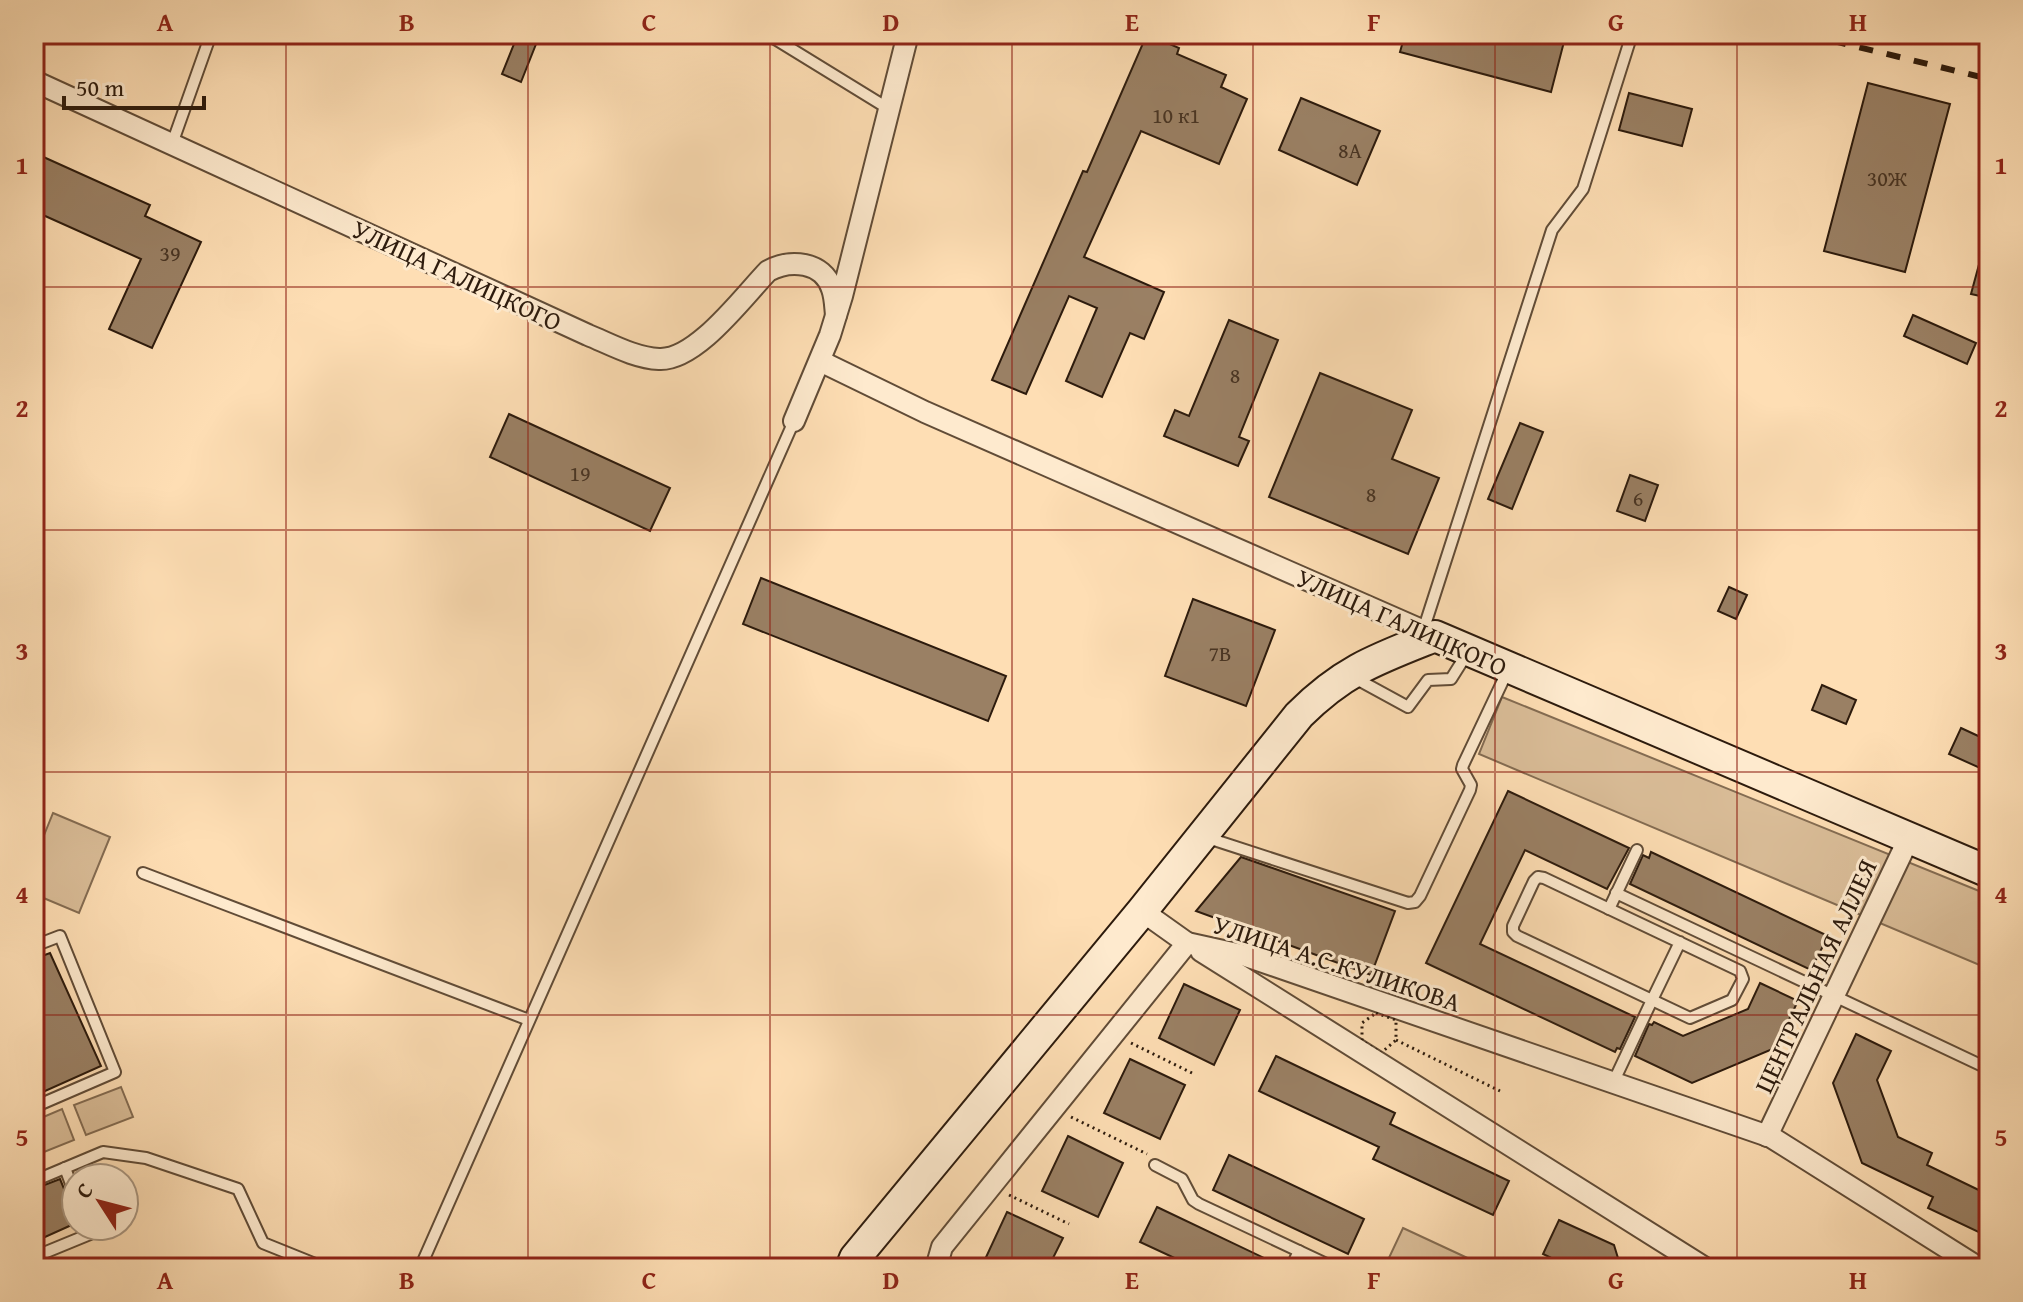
<svg xmlns="http://www.w3.org/2000/svg" width="2023" height="1302" viewBox="0 0 2023 1302" font-family="'Gentium Book Plus',serif">
<style>
.green{fill:#dabd98;stroke:#846c52;stroke-width:2}
.building{fill:#9a8064;stroke:#2d1b0d;stroke-width:2}
.lines{fill:none;stroke-linecap:round;stroke-linejoin:round}
.lane-casing{stroke:#614c37;stroke-width:14}
.street-casing{stroke:#614c37;stroke-width:24}
.secondary-casing{stroke:#2d1b0d;stroke-width:34}
.path{stroke:#2d1b0d;stroke-width:3;stroke-dasharray:2 4;stroke-linecap:butt}
.lane{stroke:#feeace;stroke-width:10}
.street{stroke:#feeace;stroke-width:20}
.secondary{stroke:#feeace;stroke-width:30}
.rail{stroke:#2d1b0d;stroke-width:6;stroke-dasharray:14 14;stroke-linecap:butt}
.grid{fill:none;stroke:#8f2418;stroke-width:2;stroke-opacity:0.55}
.labels{text-anchor:middle;dominant-baseline:central;stroke-width:6;stroke-linejoin:round;paint-order:stroke}
.number-label{font-size:22px;fill:#483423}
.street-label{font-size:26px;fill:#2d1b0d;stroke:#feeace}
.neatline{fill:none;stroke:#8f2418;stroke-width:3}
.grid-label{font-size:26px;text-anchor:middle;font-weight:bold;fill:#8f2418}
</style>
<rect width="100%" height="100%" fill="#fedeb4"/>
<filter id="stains"><feTurbulence type="fractalNoise" baseFrequency=".0025" numOctaves="4"/><feColorMatrix values="0 0 0 0 .2 0 0 0 0 .09 0 0 0 0 .02 0 0 0 .5 -.17"/></filter>
<radialGradient id="worn" r=".72"><stop offset=".6" stop-color="#630" stop-opacity="0"/><stop offset="1" stop-color="#630" stop-opacity=".3"/></radialGradient>
<g class="green">
<path d="M 1502,697 L 1989,895 L 1989,969 L 1479,754 Z"/>
<path d="M 53,813 L 110,837 L 79,913 L 34,894 L 34,860 Z"/>
<path d="M 121,1087 L 133,1117 L 86,1135 L 74,1105 Z"/>
<path d="M 62,1109 L 74,1140 L 34,1156 L 34,1121 Z"/>
<path d="M 1403,1228 L 1489,1268 L 1400,1268 L 1387,1262 Z"/>
</g>
<g class="building">
<path d="M 518,34 L 540,34 L 521,82 L 502,74 Z"/>
<path d="M 1147,34 L 1179,48 L 1177,54 L 1226,75 L 1221,87 L 1247,99 L 1219,164 L 1141,131 L 1084,257 L 1164,292 L 1144,339 L 1130,333 L 1102,397 L 1066,381 L 1097,308 L 1069,296 L 1026,394 L 992,380 L 1083,171 L 1087,172 Z"/>
<path d="M 1405,34 L 1566,34 L 1551,92 L 1400,52 Z"/>
<path d="M 1868,83 L 1950,104 L 1905,272 L 1824,251 Z"/>
<path d="M 1629,93 L 1692,109 L 1682,146 L 1619,130 Z"/>
<path d="M 1301,98 L 1380,131 L 1357,185 L 1279,150 Z"/>
<path d="M 39,155 L 150,205 L 145,216 L 201,242 L 152,348 L 109,329 L 141,259 L 34,211 L 34,167 Z"/>
<path d="M 1984,246 L 1989,247 L 1989,298 L 1971,294 Z"/>
<path d="M 1913,315 L 1976,343 L 1967,364 L 1904,336 Z"/>
<path d="M 1229,320 L 1278,340 L 1239,437 L 1249,441 L 1238,466 L 1164,436 L 1175,410 L 1189,416 Z"/>
<path d="M 1320,373 L 1412,410 L 1392,459 L 1439,478 L 1408,554 L 1269,497 Z"/>
<path d="M 509,414 L 670,488 L 650,531 L 490,457 Z"/>
<path d="M 1520,423 L 1543,432 L 1512,509 L 1488,499 Z"/>
<path d="M 1630,475 L 1658,485 L 1645,521 L 1617,511 Z"/>
<path d="M 761,578 L 1006,676 L 988,721 L 743,624 Z"/>
<path d="M 1729,587 L 1747,595 L 1736,619 L 1718,611 Z"/>
<path d="M 1193,599 L 1275,630 L 1246,706 L 1165,676 Z"/>
<path d="M 1822,685 L 1856,700 L 1846,724 L 1812,710 Z"/>
<path d="M 1961,728 L 1989,741 L 1989,772 L 1949,754 Z"/>
<path d="M 1508,791 L 1629,848 L 1607,889 L 1525,850 L 1480,944 L 1635,1017 L 1620,1049 L 1617,1048 L 1615,1052 L 1426,963 Z"/>
<path d="M 1651,852 L 1828,936 L 1811,970 L 1630,884 L 1643,855 L 1649,858 Z"/>
<path d="M 1241,857 L 1395,911 L 1371,975 L 1196,911 Z"/>
<path d="M 50,953 L 101,1066 L 34,1096 L 34,959 Z"/>
<path d="M 1760,983 L 1798,1001 L 1775,1048 L 1692,1083 L 1635,1056 L 1649,1024 L 1652,1025 L 1654,1022 L 1683,1036 L 1748,1009 Z"/>
<path d="M 1184,984 L 1240,1010 L 1214,1065 L 1159,1038 Z"/>
<path d="M 1856,1034 L 1891,1051 L 1877,1080 L 1898,1137 L 1932,1153 L 1927,1165 L 1989,1195 L 1989,1237 L 1928,1208 L 1933,1197 L 1862,1163 L 1833,1083 Z"/>
<path d="M 1276,1056 L 1395,1113 L 1390,1124 L 1509,1181 L 1493,1215 L 1373,1159 L 1379,1147 L 1259,1091 Z"/>
<path d="M 1130,1059 L 1185,1085 L 1160,1139 L 1104,1113 Z"/>
<path d="M 1068,1136 L 1123,1163 L 1098,1217 L 1042,1191 Z"/>
<path d="M 1229,1155 L 1364,1219 L 1348,1254 L 1213,1190 Z"/>
<path d="M 60,1179 L 69,1201 L 76,1205 L 76,1223 L 34,1242 L 34,1189 Z"/>
<path d="M 1157,1207 L 1283,1267 L 1283,1268 L 1196,1268 L 1140,1242 Z"/>
<path d="M 1007,1212 L 1063,1238 L 1048,1268 L 981,1268 Z"/>
<path d="M 1559,1220 L 1614,1245 L 1621,1268 L 1572,1268 L 1543,1254 Z"/>
</g>
<g class="lines">
<g class="lane-casing">
<g id="lane">
<path d="M 767,34 L 889,109"/>
<path d="M 172,144 L 211,34"/>
<path d="M 1423,631 L 1552,230 L 1583,189 L 1632,34"/>
<path d="M 1353,677 L 1408,707 L 1428,680 L 1451,679 L 1468,652"/>
<path d="M 1208,838 L 1408,903 L 1415,902 L 1420,896 L 1470,790 L 1471,785 L 1462,769 L 1463,765 L 1508,670"/>
<path d="M 143,873 L 529,1020"/>
<path d="M 1616,893 L 1989,1069"/>
<path d="M 1609,909 L 1637,850"/>
<path d="M 34,946 L 60,936 L 115,1072 L 34,1107"/>
<path d="M 1613,1083 L 1652,1000 L 1517,936 L 1513,932 L 1513,926 L 1534,881 L 1538,877 L 1544,878 L 1740,971 L 1743,979 L 1732,1000 L 1690,1018 L 1652,1000 L 1680,942"/>
<path d="M 1155,1165 L 1182,1179 L 1193,1200 L 1199,1204 L 1335,1268"/>
<path d="M 65,1168 L 76,1197"/>
<path d="M 34,1181 L 103,1152 L 146,1158 L 238,1189 L 263,1243 L 325,1268"/>
<path d="M 34,1257 L 90,1234 L 87,1226"/>
<path d="M 420,1268 L 794,421"/>
<path d="M 1291,1268 L 1299,1251"/>
<path d="M 1538,1268 L 1546,1268"/>
</g>
</g>
<g class="street-casing">
<g id="street">
<path d="M 34,81 L 588,335 C 610,344 635,358 659,359 C 696,361 743,297 768,271 C 790,259 823,261 832,289 C 835,297 835,306 836,315"/>
<path d="M 820,361 L 925,412 L 1435,636"/>
<path d="M 794,421 L 830,335 L 842,296 L 908,34"/>
<path d="M 1187,943 L 1246,956 L 1771,1137 L 1979,1268"/>
<path d="M 1201,951 L 1705,1268"/>
<path d="M 1767,1136 L 1909,838"/>
<path d="M 936,1268 L 942,1247 L 1187,943 L 1142,911"/>
</g>
</g>
<g class="secondary-casing">
<path id="secondary" d="M 851,1268 L 855,1258 L 1142,911 L 1299,715 C 1344,670 1377,659 1435,636 L 1989,872"/>
</g>
<g class="path">
<path d="M 1376,1013 L 1396,1020 L 1396,1040 L 1381,1053 L 1362,1041 L 1362,1023 Z"/>
<path d="M 1396,1040 L 1500,1091"/>
<path d="M 1131,1043 L 1192,1073"/>
<path d="M 1071,1117 L 1147,1154"/>
<path d="M 1009,1195 L 1069,1224"/>
</g>
<use href="#lane" class="lane"/>
<use href="#street" class="street"/>
<use href="#secondary" class="secondary"/>
<path class="rail" d="M 1805,34 L 1989,79"/>
</g>
<path class="grid" d="M 286,34 L 286,1268M 528,34 L 528,1268M 770,34 L 770,1268M 1012,34 L 1012,1268M 1253,34 L 1253,1268M 1495,34 L 1495,1268M 1737,34 L 1737,1268M 34,287 L 1989,287M 34,530 L 1989,530M 34,772 L 1989,772M 34,1015 L 1989,1015"/>
<g class="labels">
<g class="number-label">
<text x="1176" y="115">10 к1</text>
<text x="1350" y="150">8А</text>
<text x="1887" y="178">30Ж</text>
<text x="170" y="253">39</text>
<text x="1235" y="375">8</text>
<text x="580" y="473">19</text>
<text x="1371" y="494">8</text>
<text x="1638" y="498">6</text>
<text x="1220" y="653">7В</text>
</g>
<g class="street-label">
<text transform="translate(457 275) rotate(25)">УЛИЦА ГАЛИЦКОГО</text>
<text transform="translate(1402 622) rotate(24)">УЛИЦА ГАЛИЦКОГО</text>
<text transform="translate(1337 963) rotate(18)">УЛИЦА А.С.КУЛИКОВА</text>
<text transform="translate(1815 976) rotate(-65)">ЦЕНТРАЛЬНАЯ АЛЛЕЯ</text>
</g>
</g>
<rect width="2023" height="1302" fill="none" stroke="#fedeb4" stroke-width="88"/>
<g transform="translate(100 1202) rotate(306)"><circle r="38" fill="#feeace" stroke="#aa9781" stroke-width="2"/>
<path d="M0-6L14 30L0 20L-14 30Z" fill="#8f2418"/>
<text y="-12" font-size="22" font-weight="bold" text-anchor="middle" fill="#2d1b0d">С</text>
</g>
<path d="M64 96v12h140v-12" fill="none" stroke="#2d1b0d" stroke-width="4"/>
<text x="76" y="96" font-size="24" fill="#2d1b0d" stroke="#feeace" stroke-width="6" paint-order="stroke">50 m</text>
<rect x="44" y="44" width="1935" height="1214" class="neatline"/>
<g class="grid-label">
<text x="165" y="31">A</text>
<text x="407" y="31">B</text>
<text x="649" y="31">C</text>
<text x="891" y="31">D</text>
<text x="1132" y="31">E</text>
<text x="1374" y="31">F</text>
<text x="1616" y="31">G</text>
<text x="1858" y="31">H</text>
<text x="22" y="174">1</text>
<text x="2001" y="174">1</text>
<text x="22" y="417">2</text>
<text x="2001" y="417">2</text>
<text x="22" y="660">3</text>
<text x="2001" y="660">3</text>
<text x="22" y="903">4</text>
<text x="2001" y="903">4</text>
<text x="22" y="1146">5</text>
<text x="2001" y="1146">5</text>
<text x="165" y="1289">A</text>
<text x="407" y="1289">B</text>
<text x="649" y="1289">C</text>
<text x="891" y="1289">D</text>
<text x="1132" y="1289">E</text>
<text x="1374" y="1289">F</text>
<text x="1616" y="1289">G</text>
<text x="1858" y="1289">H</text>
</g>
<rect width="100%" height="100%" filter="url(#stains)"/>
<rect width="100%" height="100%" fill="url(#worn)"/>
</svg>
